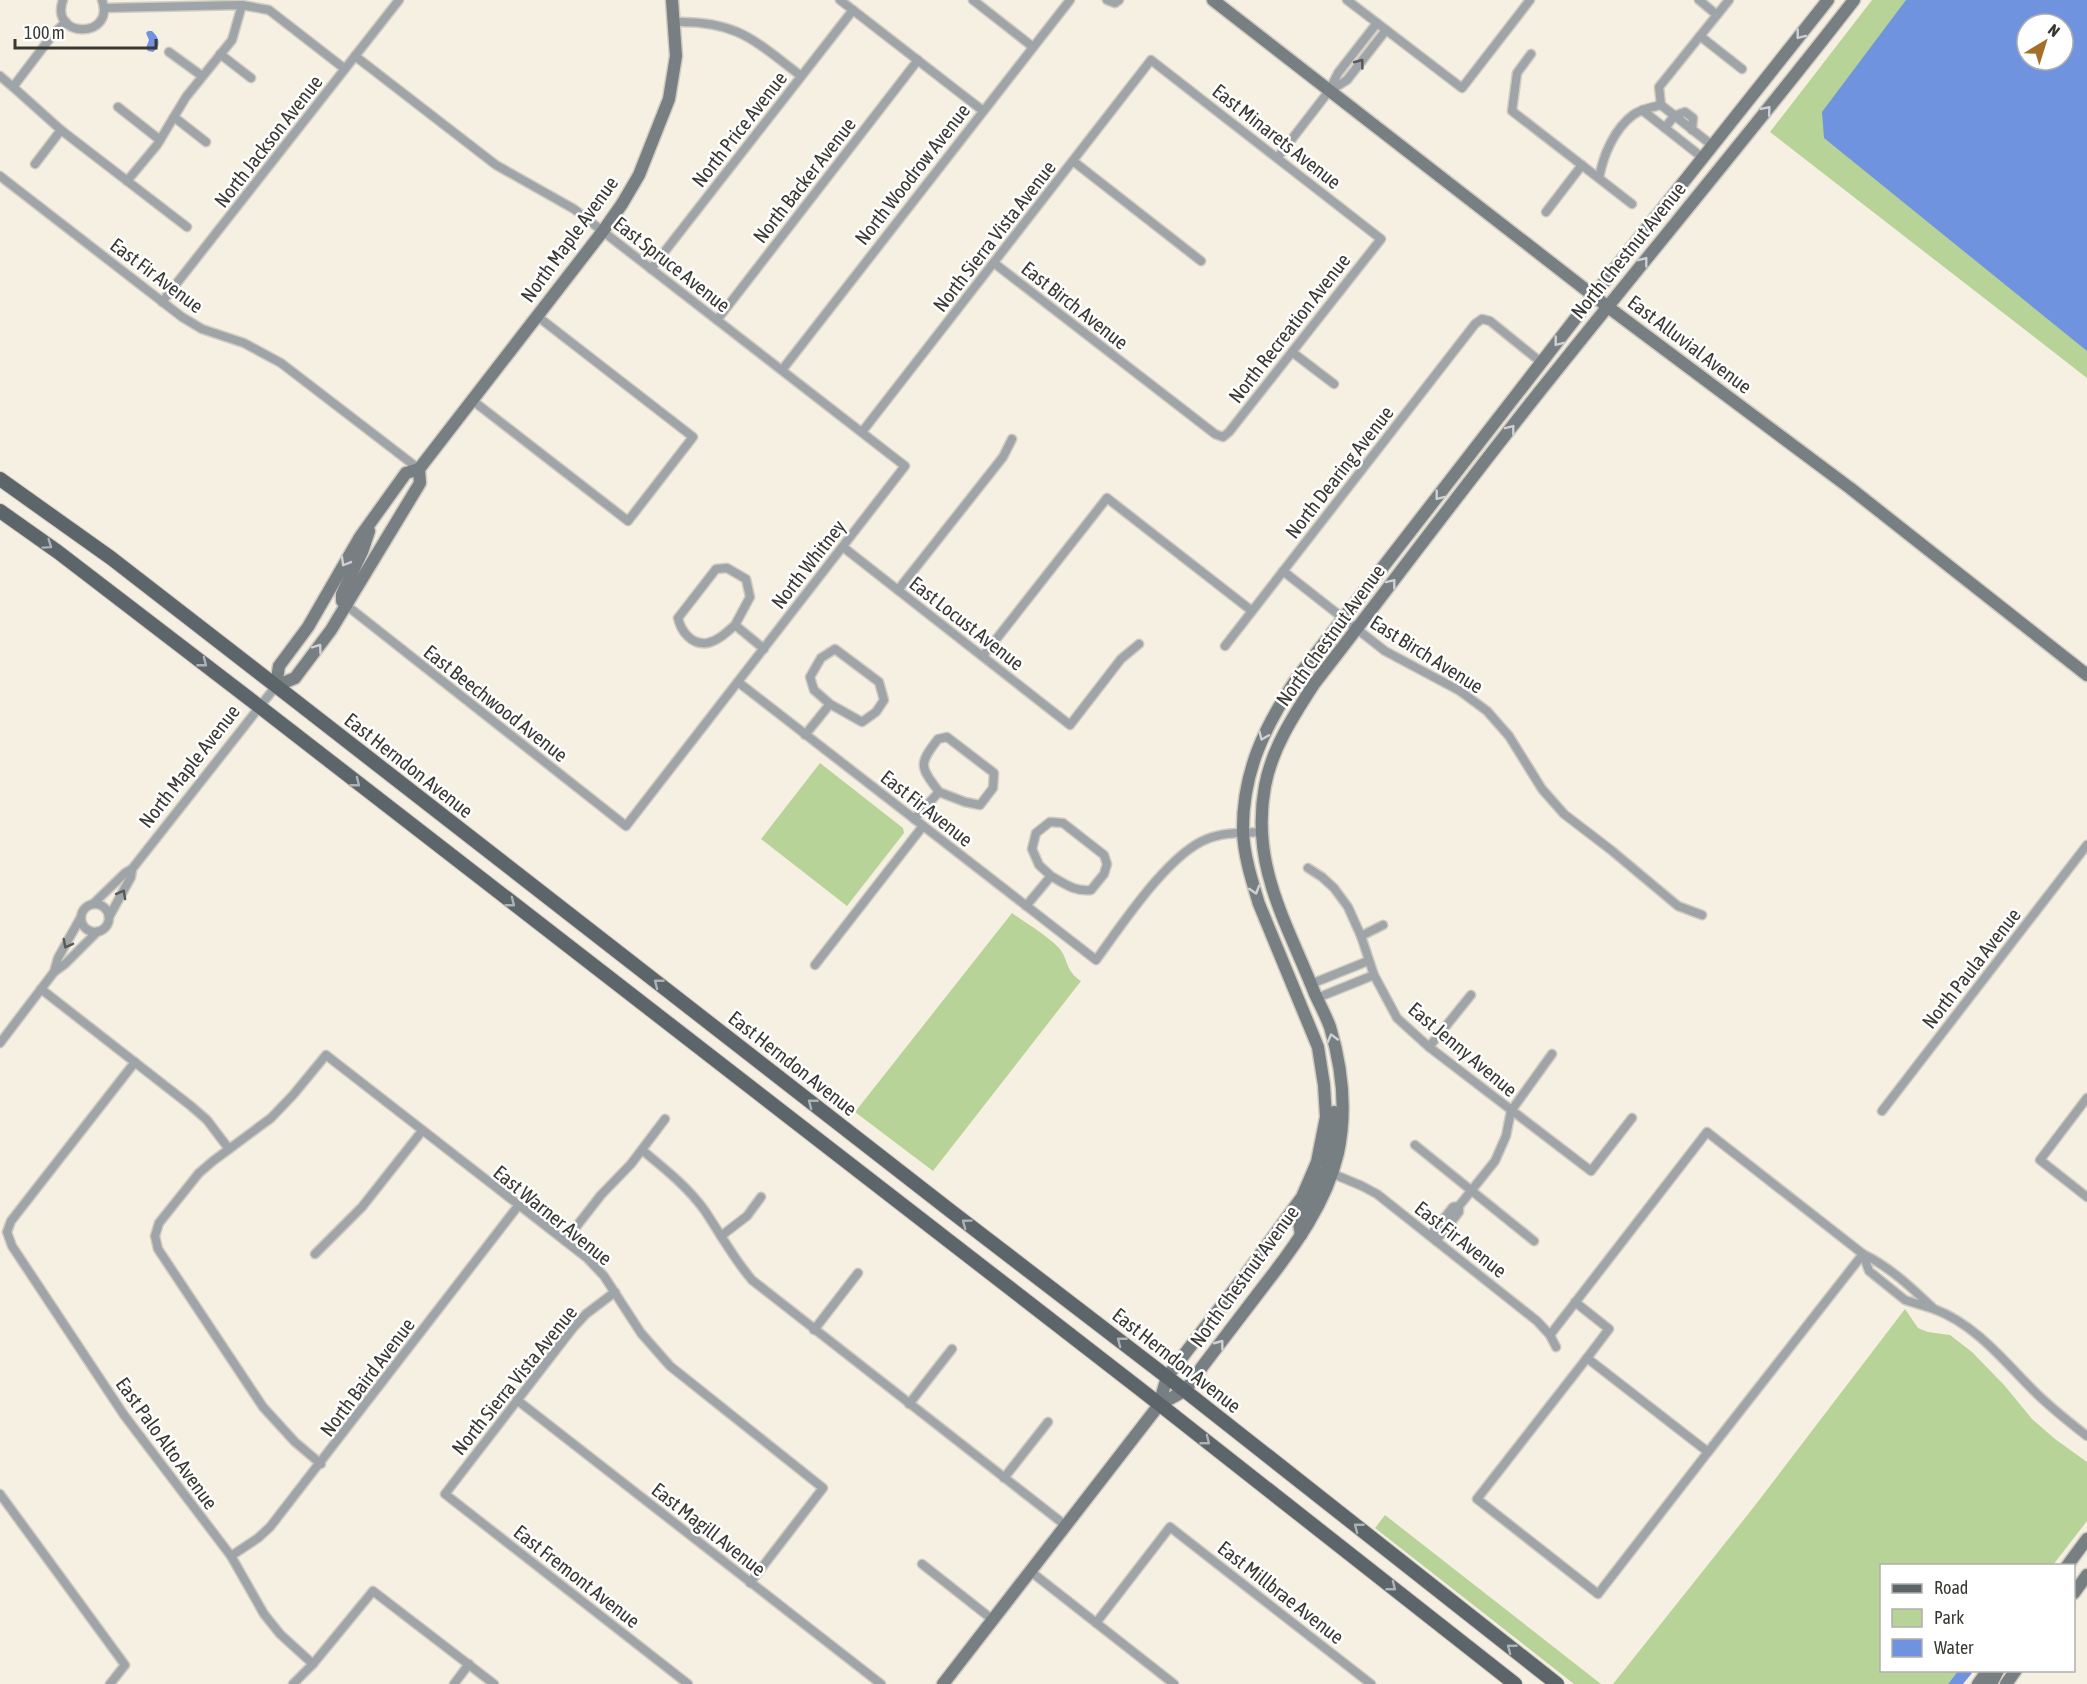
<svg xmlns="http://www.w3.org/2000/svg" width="2087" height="1684" viewBox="0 0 2087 1684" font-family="'Asap Condensed',sans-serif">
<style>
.green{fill:#b8d397;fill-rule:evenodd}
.water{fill:#7093df;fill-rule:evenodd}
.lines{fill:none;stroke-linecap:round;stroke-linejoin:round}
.street-casing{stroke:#d0cbc0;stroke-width:11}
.secondary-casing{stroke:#d0cbc0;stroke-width:15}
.primary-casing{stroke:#d0cbc0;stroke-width:16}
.street{stroke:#9ea4a7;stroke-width:8}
.secondary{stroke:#777f83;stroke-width:12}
.primary{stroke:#5b656a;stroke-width:14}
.oneway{stroke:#cfd2d4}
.oneway2{stroke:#585856}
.oneway3{stroke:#adb2b4}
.labels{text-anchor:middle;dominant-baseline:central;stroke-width:5;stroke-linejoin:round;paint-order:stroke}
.street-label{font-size:20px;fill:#3a3833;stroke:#fff}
</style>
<rect width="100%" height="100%" fill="#f6f0e3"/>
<g class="green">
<path d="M 1872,0 L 2087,0 L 2087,378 L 1770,132 ZM 2027,24 L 2063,24 L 2063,60 L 2027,60 Z"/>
<path d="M 820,763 L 903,828 L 904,833 L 847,906 L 761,839 Z"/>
<path d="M 1012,913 C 1027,924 1045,934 1058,947 C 1069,958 1064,970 1081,981 L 933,1171 L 855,1112 Z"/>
<path d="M 1905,1309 L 1918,1328 L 1928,1332 L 1950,1335 L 1972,1352 L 2005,1386 L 2032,1419 L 2055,1439 L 2087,1462 L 2087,1521 L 2053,1565 L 1882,1566 L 1882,1670 L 1958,1671 L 1948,1684 L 1613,1684 L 1753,1508 Z"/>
<path d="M 1385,1515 L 1601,1684 L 1574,1684 L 1375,1528 Z"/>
</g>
<g class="water">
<path d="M 1906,0 L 2087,0 L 2087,351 L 1824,138 L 1822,112 ZM 2027,24 L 2063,24 L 2063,60 L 2027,60 Z"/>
<path d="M 148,31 L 152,31 C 159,37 162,46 153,52 L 148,51 L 146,48 L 149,40 L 146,33 Z"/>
<path d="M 1958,1671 L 1969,1671 L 1972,1673 L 1963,1684 L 1948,1684 Z"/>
</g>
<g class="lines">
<g class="street-casing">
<g id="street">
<path d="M 63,0 C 49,39 116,39 102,0"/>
<path d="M 840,0 L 982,110"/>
<path d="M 973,0 L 1033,47"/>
<path d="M 1107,0 L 1115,3 L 1119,0"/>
<path d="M 1347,0 L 1462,88 L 1530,0"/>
<path d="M 1699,0 L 1717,15"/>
<path d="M 104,8 L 242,5 L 269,10 L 345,69"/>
<path d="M 674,22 C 736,20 754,40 801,76"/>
<path d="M 1700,36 L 1742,69"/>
<path d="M 169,52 L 202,76"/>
<path d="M 220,54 L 251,78"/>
<path d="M 1531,54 L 1517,73 L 1512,111 L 1632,204"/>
<path d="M 0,76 L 13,87 L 54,33 L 66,22"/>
<path d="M 13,87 L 61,130 L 35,164"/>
<path d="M 1329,91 L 1347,80 L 1386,30"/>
<path d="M 118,107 L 160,140"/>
<path d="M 1642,110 L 1703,158"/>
<path d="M 174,117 L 206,142"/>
<path d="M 1665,128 L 1674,116 L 1685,112 L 1693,118 L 1692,130"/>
<path d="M 61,130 L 187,227"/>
<path d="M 1713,146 L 1661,105 L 1659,87 L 1729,0"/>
<path d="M 1278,157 L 1329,91 L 1338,73 L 1377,23"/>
<path d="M 1073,161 L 1201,261"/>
<path d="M 0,176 L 182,317 L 202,329 L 244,343 L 281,363 L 419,469"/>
<path d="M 1599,178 C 1603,156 1614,129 1633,115 C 1641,109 1652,107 1661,105"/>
<path d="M 127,181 L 157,145 L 186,97 L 232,40 L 242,5"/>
<path d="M 1546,212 L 1582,165"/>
<path d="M 651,269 L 853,10"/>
<path d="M 162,302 L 399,0"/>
<path d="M 717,320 L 918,60"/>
<path d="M 1292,352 L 1334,384"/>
<path d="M 782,370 L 1070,0"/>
<path d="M 472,400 L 628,521 L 693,437 L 537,316"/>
<path d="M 862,432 L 1151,60 L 1381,239 L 1229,432 L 1223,437 L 1215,434 L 994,263"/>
<path d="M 843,547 L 1070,725 L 1121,659 L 1139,644"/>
<path d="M 1283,571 L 1385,651 L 1460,691 L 1487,711 L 1509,736 L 1542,789 L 1564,814 L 1611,850 L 1678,906 L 1702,915"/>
<path d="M 898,590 L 1003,457 L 1012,439"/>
<path d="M 346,605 L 626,826 L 905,466 L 574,209 L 496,165 L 355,56"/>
<path d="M 735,625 C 727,632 718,641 707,643 C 691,645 681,631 678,618 L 716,569 L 727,568 L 746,579 L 750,597 L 735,625 L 764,649"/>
<path d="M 1225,646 L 1475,324 L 1482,319 L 1490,321 L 1542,363"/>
<path d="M 983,656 L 1107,498 L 1252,611"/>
<path d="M 738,682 L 1096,960 C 1121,926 1168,854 1207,839 C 1224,832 1243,833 1261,832"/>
<path d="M 805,735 L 830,704 L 814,690 L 810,677 L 821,658 L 835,649 L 879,682 L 884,700 L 876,712 L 862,722 L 830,704"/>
<path d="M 914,819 L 939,792 C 920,766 918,765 938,739 L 947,737 L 994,773 L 993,788 L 980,805 L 965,802 L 939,792"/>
<path d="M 1308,868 L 1322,877 L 1334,888 L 1348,907 L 1361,936 L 1374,975 L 1397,1018 L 1429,1047 L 1591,1171 L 1632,1118"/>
<path d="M 93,904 L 125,873 L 132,869 L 276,686"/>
<circle cx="95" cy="918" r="14"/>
<path d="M 1026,906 L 1051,876 L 1039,865 L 1032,849 L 1036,833 L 1050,822 L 1063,823 L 1104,855 L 1107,864 L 1104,874 L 1091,890 C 1075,892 1065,884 1051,876"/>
<path d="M 109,917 L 131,877 L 132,869"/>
<path d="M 1361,936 L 1383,925"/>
<path d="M 815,965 L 923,826"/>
<path d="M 54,972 L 58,958 L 81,917"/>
<path d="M 1311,984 L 1368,961"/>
<path d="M 41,989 L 191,1106 L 207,1120 L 229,1149"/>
<path d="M 1317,998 L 1374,975"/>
<path d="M 0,1043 L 54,972 L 65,964 L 97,932"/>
<path d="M 1429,1047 L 1471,995"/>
<path d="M 135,1062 L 11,1221 L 7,1232 L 12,1246 L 124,1415 L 231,1556 L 264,1614 L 280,1634 L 313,1664"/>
<path d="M 2087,1098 L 2040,1160 L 2087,1197"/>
<path d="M 1882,1111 L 2087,845"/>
<path d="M 1415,1145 L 1534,1241"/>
<path d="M 642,1150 C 665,1169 688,1187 705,1211 C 721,1235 734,1259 752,1280 L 1065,1525"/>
<path d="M 1331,1173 L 1362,1186 L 1377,1194 L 1537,1321 L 1550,1335 L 1556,1347"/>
<path d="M 1459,1206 L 1495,1161 L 1506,1136 L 1511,1111 L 1552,1054"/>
<path d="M 721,1236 L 747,1216 L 761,1197"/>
<path d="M 1430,1236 L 1453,1207 L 1459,1206 L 1459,1212 L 1436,1241"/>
<path d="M 565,1241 L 601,1195 L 631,1164 L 665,1119"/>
<path d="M 315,1254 L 362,1207 L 422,1131"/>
<path d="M 1863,1254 C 1890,1267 1912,1288 1934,1309 L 1905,1300 L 1869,1271 Z"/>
<path d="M 615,1292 L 586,1314 L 573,1328 L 445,1494 L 688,1684"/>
<path d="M 1934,1309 C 1975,1324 2004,1361 2034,1391 C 2050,1407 2069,1422 2087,1436"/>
<path d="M 814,1330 L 858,1273"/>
<path d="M 1550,1335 L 1707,1132 L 1863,1254 L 1708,1452 L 1587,1358 L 1609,1329 L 1575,1302"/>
<path d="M 1587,1358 L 1477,1499 L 1598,1594 L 1708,1452"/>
<path d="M 517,1400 L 881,1684"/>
<path d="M 909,1404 L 952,1349"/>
<path d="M 321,1464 L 295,1442 L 263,1407 L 158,1249 L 155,1236 L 159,1223 L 199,1173 L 213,1161 L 271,1118 L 293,1095 L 326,1055 L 587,1258 L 604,1276 L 641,1333 L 670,1366 L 823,1488 L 750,1583"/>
<path d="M 1004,1478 L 1048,1422"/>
<path d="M 0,1494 L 125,1665 L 110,1684"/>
<path d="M 231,1556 L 258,1538 L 270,1527 L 518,1206"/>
<path d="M 922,1564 L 993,1620"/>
<path d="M 1030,1571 L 1174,1684"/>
<path d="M 1096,1623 L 1170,1527 L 1371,1684"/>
<path d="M 293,1684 L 313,1664 L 373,1591 L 494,1684"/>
<path d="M 454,1684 L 469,1664"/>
</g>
</g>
<g class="secondary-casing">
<g id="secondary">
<path d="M 1213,0 L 1608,307 L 1850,488 L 2087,675"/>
<path d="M 346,605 L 342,601 L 342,594 L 362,552 L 369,531"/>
<path d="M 276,686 L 279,666 L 308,627 L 360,537 L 406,473 L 419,469 L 603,231 L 622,204 L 639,175 L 669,99 L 676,56 L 672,0"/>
<path d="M 276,686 L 295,678 L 331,630 L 420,483 L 419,469"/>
<path d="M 1331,1173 L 1326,1161 L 1334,1112"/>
<path d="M 1301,1235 L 1299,1223 L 1315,1194 L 1322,1173"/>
<path d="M 1159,1405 C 1167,1400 1176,1396 1183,1391 C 1192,1384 1198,1372 1205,1363 C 1225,1337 1244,1312 1263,1287 C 1295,1246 1326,1204 1338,1153 C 1347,1111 1342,1067 1330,1027 C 1326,1016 1320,1005 1315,994 C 1287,923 1250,865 1265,786 C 1272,748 1294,715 1314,684 C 1395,580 1473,474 1556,371 C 1655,247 1757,125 1854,0"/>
<path d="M 2067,1566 L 2087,1539"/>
<path d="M 2074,1593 L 2087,1575"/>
<path d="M 943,1684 L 1159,1405 L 1167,1377 L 1246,1274 L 1302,1197 L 1317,1162 L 1326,1117 L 1324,1085 L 1318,1047 L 1259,904 C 1252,881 1244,856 1243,832 C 1242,772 1265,726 1297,678 L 1582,310 L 1828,0"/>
<path d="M 1978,1684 L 1988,1670"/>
<path d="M 1991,1684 L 1998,1670"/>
<path d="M 2006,1684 L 2016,1670"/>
</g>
</g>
<g class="primary-casing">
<g id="primary">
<path d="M 0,479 L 111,558 L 293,699 L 952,1212 L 1184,1390 L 1557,1684"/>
<path d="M 0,511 L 58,552 L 260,707 L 1140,1389 L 1515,1684"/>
</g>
</g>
<use href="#street" class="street"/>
<use href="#secondary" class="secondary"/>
<use href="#primary" class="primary"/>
</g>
<defs><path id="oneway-chevron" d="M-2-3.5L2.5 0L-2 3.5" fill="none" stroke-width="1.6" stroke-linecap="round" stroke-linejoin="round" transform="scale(1.5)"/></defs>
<g class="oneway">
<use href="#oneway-chevron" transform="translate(1800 35) rotate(128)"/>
<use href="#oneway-chevron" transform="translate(1767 110) rotate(-50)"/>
<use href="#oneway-chevron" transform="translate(1644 261) rotate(-52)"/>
<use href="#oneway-chevron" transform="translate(1558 342) rotate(128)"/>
<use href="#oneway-chevron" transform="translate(1511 429) rotate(-52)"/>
<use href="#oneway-chevron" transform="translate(1439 496) rotate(128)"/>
<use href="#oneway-chevron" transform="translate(345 562) rotate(120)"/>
<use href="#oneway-chevron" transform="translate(1392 583) rotate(-52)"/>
<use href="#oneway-chevron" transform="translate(318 648) rotate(-54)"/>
<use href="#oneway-chevron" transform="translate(1263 736) rotate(113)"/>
<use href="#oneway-chevron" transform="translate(1255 890) rotate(73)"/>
<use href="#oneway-chevron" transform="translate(1332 1038) rotate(-105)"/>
<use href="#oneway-chevron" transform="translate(1220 1344) rotate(-53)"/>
</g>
<g class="oneway2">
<use href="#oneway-chevron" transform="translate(1360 63) rotate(-53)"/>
<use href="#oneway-chevron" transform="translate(122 894) rotate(-61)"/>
<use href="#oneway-chevron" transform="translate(67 944) rotate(118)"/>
</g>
<g class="oneway3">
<use href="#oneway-chevron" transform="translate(48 545) rotate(35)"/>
<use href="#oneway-chevron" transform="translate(203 663) rotate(38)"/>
<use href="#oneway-chevron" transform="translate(356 783) rotate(38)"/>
<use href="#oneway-chevron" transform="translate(511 903) rotate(38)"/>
<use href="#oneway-chevron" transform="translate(658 983) rotate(-142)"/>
<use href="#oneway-chevron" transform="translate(812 1103) rotate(-142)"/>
<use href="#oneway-chevron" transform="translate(966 1223) rotate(-143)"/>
<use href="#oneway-chevron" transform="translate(1121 1341) rotate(-142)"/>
<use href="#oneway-chevron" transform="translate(1206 1441) rotate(38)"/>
<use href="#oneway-chevron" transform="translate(1358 1527) rotate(-142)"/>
<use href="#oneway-chevron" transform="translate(1392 1587) rotate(38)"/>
<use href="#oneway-chevron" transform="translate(1511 1648) rotate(-142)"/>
</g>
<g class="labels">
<g class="street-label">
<text transform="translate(739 129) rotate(-52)">North Price Avenue</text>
<text transform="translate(1277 136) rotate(38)">East Minarets Avenue</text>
<text transform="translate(268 141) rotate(-52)">North Jackson Avenue</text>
<text transform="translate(912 174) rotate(-52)">North Woodrow Avenue</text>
<text transform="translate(804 180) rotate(-52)">North Backer Avenue</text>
<text transform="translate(994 236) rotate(-52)">North Sierra Vista Avenue</text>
<text transform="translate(569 239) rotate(-54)">North Maple Avenue</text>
<text transform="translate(1628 250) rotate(-51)">North Chestnut Avenue</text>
<text transform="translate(672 264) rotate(38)">East Spruce Avenue</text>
<text transform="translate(157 275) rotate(37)">East Fir Avenue</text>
<text transform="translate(1075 305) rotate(38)">East Birch Avenue</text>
<text transform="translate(1289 328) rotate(-52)">North Recreation Avenue</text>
<text transform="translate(1690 344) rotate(37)">East Alluvial Avenue</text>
<text transform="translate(1339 472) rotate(-52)">North Dearing Avenue</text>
<text transform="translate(808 564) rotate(-52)">North Whitney</text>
<text transform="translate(967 623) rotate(38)">East Locust Avenue</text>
<text transform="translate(1330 635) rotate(-54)">North Chestnut Avenue</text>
<text transform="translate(1427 654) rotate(32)">East Birch Avenue</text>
<text transform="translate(496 703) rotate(38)">East Beechwood Avenue</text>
<text transform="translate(409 765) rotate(38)">East Herndon Avenue</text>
<text transform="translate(189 766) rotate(-52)">North Maple Avenue</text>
<text transform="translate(927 808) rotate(38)">East Fir Avenue</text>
<text transform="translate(1971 968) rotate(-52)">North Paula Avenue</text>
<text transform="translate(1463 1049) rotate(40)">East Jenny Avenue</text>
<text transform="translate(793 1063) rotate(38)">East Herndon Avenue</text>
<text transform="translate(553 1215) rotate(39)">East Warner Avenue</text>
<text transform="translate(1461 1239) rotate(38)">East Fir Avenue</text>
<text transform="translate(1244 1276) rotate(-54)">North Chestnut Avenue</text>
<text transform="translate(1177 1360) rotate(38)">East Herndon Avenue</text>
<text transform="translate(367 1377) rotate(-53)">North Baird Avenue</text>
<text transform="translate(514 1380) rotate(-51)">North Sierra Vista Avenue</text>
<text transform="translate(167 1443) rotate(54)">East Palo Alto Avenue</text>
<text transform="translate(709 1529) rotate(38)">East Magill Avenue</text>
<text transform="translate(577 1576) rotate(38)">East Fremont Avenue</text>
<text transform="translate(1281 1592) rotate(38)">East Millbrae Avenue</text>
</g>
</g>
<rect x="1880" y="1564" width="195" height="108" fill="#ffffff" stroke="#b0afad" stroke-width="1.5"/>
<rect x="1892" y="1584" width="30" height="9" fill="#5b656a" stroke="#b0afad" stroke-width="1.5"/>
<text x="1934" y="1594" font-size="18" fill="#3a3833">Road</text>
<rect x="1892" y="1609" width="30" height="18" fill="#b8d397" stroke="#b0afad" stroke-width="1.5"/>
<text x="1934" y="1624" font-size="18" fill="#3a3833">Park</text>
<rect x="1892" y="1639" width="30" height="18" fill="#7093df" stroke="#b0afad" stroke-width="1.5"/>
<text x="1934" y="1654" font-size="18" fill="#3a3833">Water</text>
<g transform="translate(2045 42) rotate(38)"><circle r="28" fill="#ffffff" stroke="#b0afad" stroke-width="1.5"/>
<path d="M0-4.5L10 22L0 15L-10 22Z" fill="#a46f28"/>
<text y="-9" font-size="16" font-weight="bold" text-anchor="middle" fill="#3a3833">N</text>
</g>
<path d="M15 39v9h141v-9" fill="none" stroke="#3a3833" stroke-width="3"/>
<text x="24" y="39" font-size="18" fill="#3a3833" stroke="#ffffff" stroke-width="4.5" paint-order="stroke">100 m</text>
</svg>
